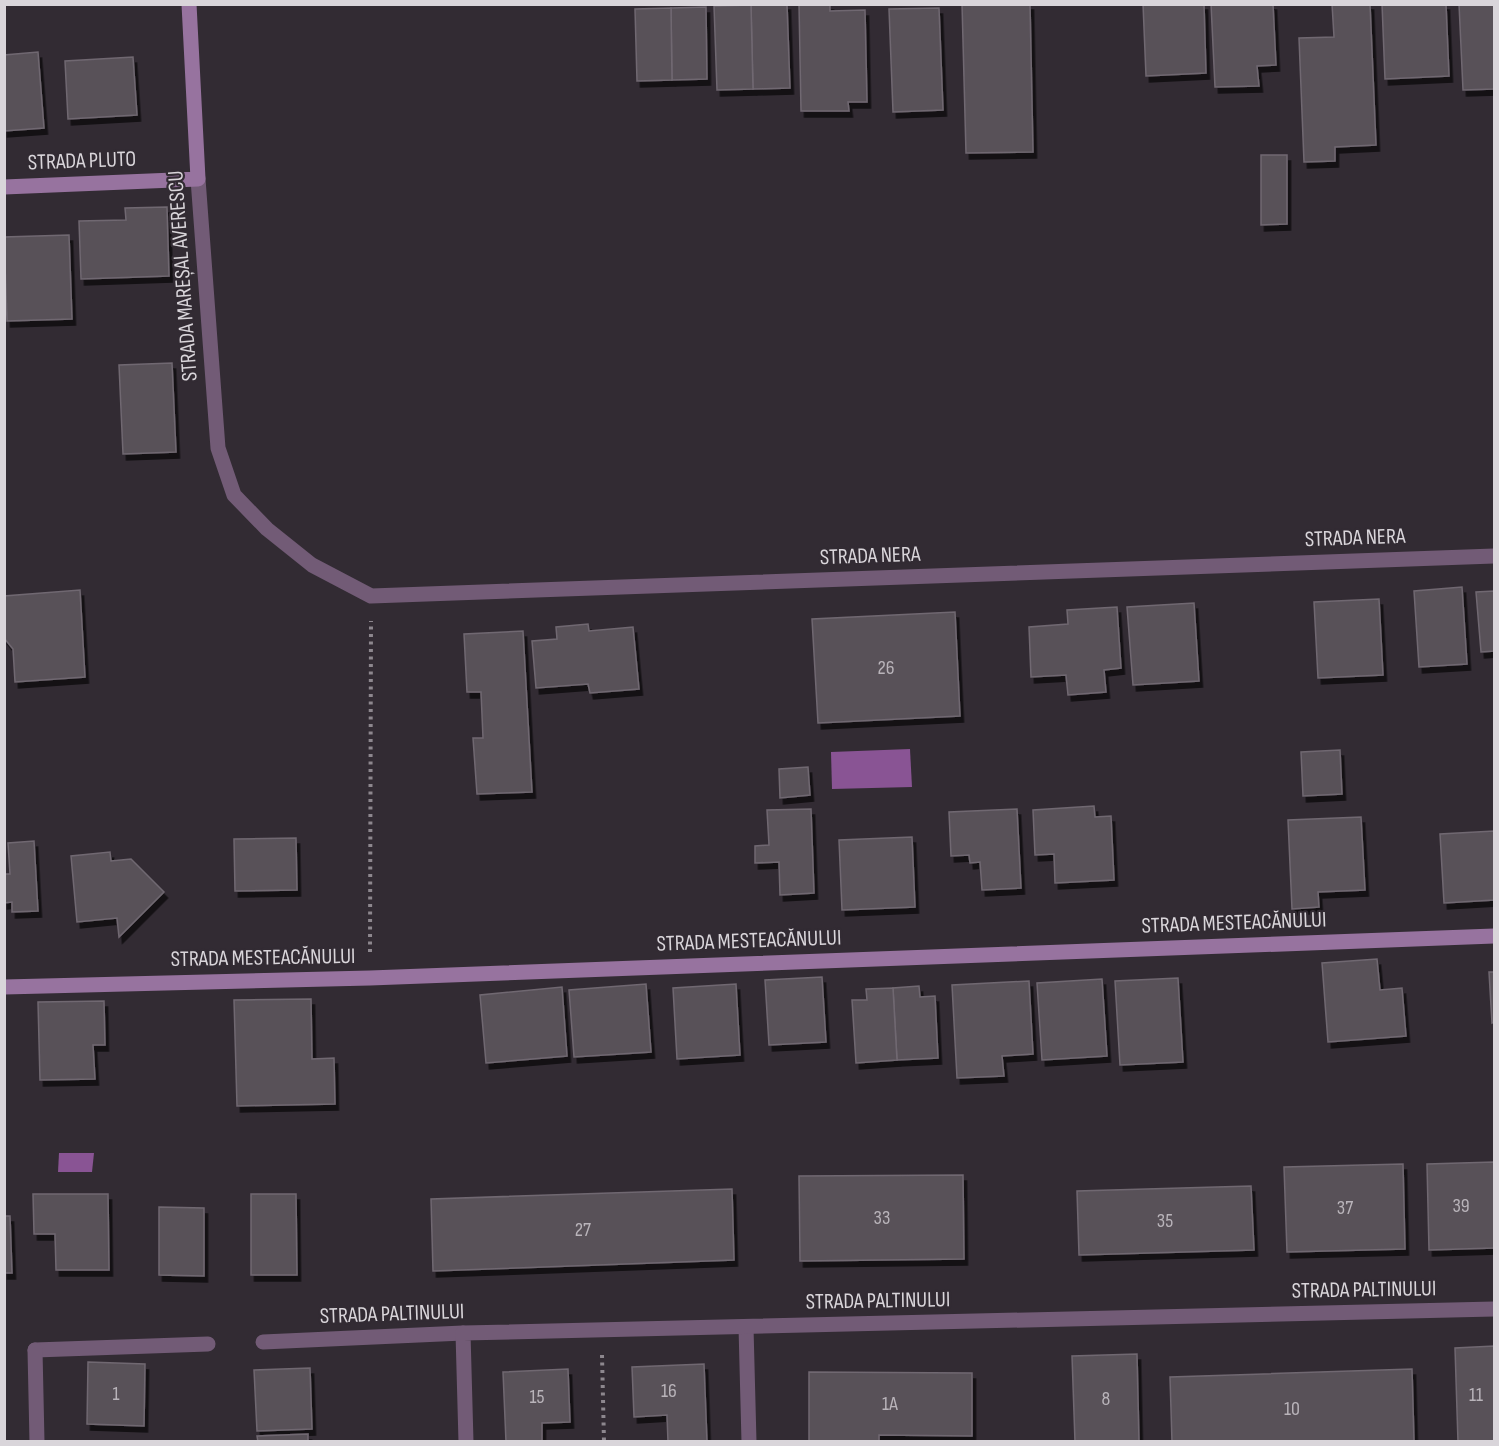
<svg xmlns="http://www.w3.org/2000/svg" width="1499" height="1446" viewBox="0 0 1499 1446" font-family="'Sofia Sans Condensed',sans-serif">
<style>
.water{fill:#895494}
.building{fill:#585159;stroke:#706871;stroke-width:1.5;filter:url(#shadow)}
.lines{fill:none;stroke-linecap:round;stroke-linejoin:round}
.path{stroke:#8d878e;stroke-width:4;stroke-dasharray:3 4.5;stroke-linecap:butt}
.lane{stroke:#725b76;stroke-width:15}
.street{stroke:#725b76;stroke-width:15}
.secondary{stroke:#97739f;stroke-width:15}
.labels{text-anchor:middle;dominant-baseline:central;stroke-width:4.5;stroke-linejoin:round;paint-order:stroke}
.number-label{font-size:20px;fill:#b9b4ba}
.street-label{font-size:22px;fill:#d9d5da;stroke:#322b33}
</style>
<defs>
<filter id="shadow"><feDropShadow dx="3.5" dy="6" stdDeviation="0" flood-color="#0009"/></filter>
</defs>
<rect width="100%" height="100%" fill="#322b33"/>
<g class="water">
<path d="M 910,749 L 912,787 L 832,789 L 831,752 Z"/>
<path d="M 59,1153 L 94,1153 L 92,1172 L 58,1172 Z"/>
</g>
<g class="building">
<path d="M 787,4 L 790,88 L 753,89 L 751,5 Z"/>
<path d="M 799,4 L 830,4 L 830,11 L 865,10 L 867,102 L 848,102 L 849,111 L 801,111 Z"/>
<path d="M 962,4 L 1030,4 L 1033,152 L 966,153 Z"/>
<path d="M 1143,4 L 1204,4 L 1206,73 L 1146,76 Z"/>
<path d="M 1211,4 L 1273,4 L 1276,65 L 1257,66 L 1259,86 L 1215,87 Z"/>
<path d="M 1332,4 L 1370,4 L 1376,145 L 1335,147 L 1335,161 L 1304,162 L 1299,38 L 1334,37 Z"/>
<path d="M 1382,4 L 1446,4 L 1449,76 L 1385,79 Z"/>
<path d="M 1459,4 L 1494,4 L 1494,89 L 1463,90 Z"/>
<path d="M 751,5 L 753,89 L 717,90 L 714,6 Z"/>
<path d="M 706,7 L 707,79 L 672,80 L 671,8 Z"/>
<path d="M 671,8 L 672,80 L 637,81 L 635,9 Z"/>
<path d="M 939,8 L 943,110 L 893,112 L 889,9 Z"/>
<path d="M 38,52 L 44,128 L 4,131 L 4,55 Z"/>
<path d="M 133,57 L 137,115 L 68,119 L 65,61 Z"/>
<path d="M 1261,155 L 1287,155 L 1287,224 L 1261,225 Z"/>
<path d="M 167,207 L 169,276 L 81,279 L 79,221 L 126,220 L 125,208 Z"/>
<path d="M 69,235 L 72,319 L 7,321 L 4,237 Z"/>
<path d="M 172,363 L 176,452 L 123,454 L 119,365 Z"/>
<path d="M 1462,587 L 1467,664 L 1419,667 L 1414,591 Z"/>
<path d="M 80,590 L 85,677 L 15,682 L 13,649 L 4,638 L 4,596 Z"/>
<path d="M 1494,591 L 1494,651 L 1481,652 L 1476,592 Z"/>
<path d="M 1379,599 L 1383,675 L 1318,678 L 1314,602 Z"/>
<path d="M 1194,603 L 1199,681 L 1133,685 L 1127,607 Z"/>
<path d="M 1117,607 L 1121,668 L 1104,670 L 1106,692 L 1068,695 L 1066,675 L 1031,677 L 1029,627 L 1068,624 L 1067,610 Z"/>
<path d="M 955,612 L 960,716 L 818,723 L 812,619 Z"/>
<path d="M 588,624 L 589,631 L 633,627 L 639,689 L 590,693 L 588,684 L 536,688 L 532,641 L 557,639 L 556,627 Z"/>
<path d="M 523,631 L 532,792 L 477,794 L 473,738 L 483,738 L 481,692 L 467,692 L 464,634 Z"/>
<path d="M 1340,750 L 1342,794 L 1303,796 L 1301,752 Z"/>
<path d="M 808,767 L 810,795 L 780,798 L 779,769 Z"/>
<path d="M 1094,806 L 1095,817 L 1111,816 L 1114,880 L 1055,883 L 1054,854 L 1035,855 L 1033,810 Z"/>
<path d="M 811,809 L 814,893 L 780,895 L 779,862 L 755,863 L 755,846 L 769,845 L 767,810 Z"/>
<path d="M 1017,809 L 1021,888 L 982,890 L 980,862 L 970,863 L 969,855 L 951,856 L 949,812 Z"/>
<path d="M 1361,817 L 1365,890 L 1318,892 L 1319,907 L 1292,909 L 1288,820 Z"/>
<path d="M 1494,831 L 1494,900 L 1444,903 L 1440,834 Z"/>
<path d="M 912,837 L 915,907 L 842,910 L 839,840 Z"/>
<path d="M 296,838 L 297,890 L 235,891 L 234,839 Z"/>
<path d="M 34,841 L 38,911 L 12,912 L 12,902 L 4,903 L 4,874 L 10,874 L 8,843 Z"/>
<path d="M 110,852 L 111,861 L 131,859 L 164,892 L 119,937 L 117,918 L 77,922 L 71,856 Z"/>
<path d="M 1377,959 L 1380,990 L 1402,988 L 1406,1036 L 1328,1042 L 1322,963 Z"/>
<path d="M 1489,972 L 1494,972 L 1494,1022 L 1492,1023 Z"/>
<path d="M 822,977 L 826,1042 L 769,1045 L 765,980 Z"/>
<path d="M 1178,978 L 1183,1062 L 1120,1065 L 1115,981 Z"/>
<path d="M 1102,979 L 1107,1056 L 1042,1060 L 1037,983 Z"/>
<path d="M 1029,981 L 1033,1054 L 1002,1056 L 1004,1076 L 957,1078 L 952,985 Z"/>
<path d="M 646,984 L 651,1052 L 574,1057 L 569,990 Z"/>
<path d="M 736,984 L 740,1055 L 677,1059 L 673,988 Z"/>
<path d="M 919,986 L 920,997 L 935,996 L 938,1058 L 897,1060 L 893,988 Z"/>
<path d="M 562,987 L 567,1056 L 486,1063 L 480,995 Z"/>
<path d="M 893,988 L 897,1060 L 856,1063 L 852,1000 L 867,1000 L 866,989 Z"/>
<path d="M 311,999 L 312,1059 L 334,1058 L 335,1104 L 237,1106 L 234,1000 Z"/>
<path d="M 104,1001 L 105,1045 L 93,1045 L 95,1079 L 40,1080 L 38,1002 Z"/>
<path d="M 1494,1162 L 1494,1248 L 1429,1250 L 1427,1164 Z"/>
<path d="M 1403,1164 L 1405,1249 L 1287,1252 L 1284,1167 Z"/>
<path d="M 963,1175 L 964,1259 L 800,1261 L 799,1176 Z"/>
<path d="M 1251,1186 L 1254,1250 L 1079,1255 L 1077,1191 Z"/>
<path d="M 732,1189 L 734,1260 L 433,1271 L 431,1199 Z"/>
<path d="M 33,1194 L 108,1194 L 109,1270 L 56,1270 L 55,1234 L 34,1234 Z"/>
<path d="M 251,1194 L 296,1194 L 297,1275 L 251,1275 Z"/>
<path d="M 159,1207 L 204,1208 L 204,1276 L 159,1275 Z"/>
<path d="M 4,1216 L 10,1216 L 12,1273 L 4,1273 Z"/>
<path d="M 1494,1346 L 1494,1442 L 1458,1442 L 1455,1348 Z"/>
<path d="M 1137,1354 L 1139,1442 L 1075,1442 L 1072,1356 Z"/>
<path d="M 88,1362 L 145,1364 L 144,1426 L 87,1424 Z"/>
<path d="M 704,1364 L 707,1442 L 668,1442 L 667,1415 L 634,1417 L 632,1367 Z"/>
<path d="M 310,1368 L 312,1429 L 257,1431 L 254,1370 Z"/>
<path d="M 568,1369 L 570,1422 L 542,1423 L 542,1442 L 506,1442 L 503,1372 Z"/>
<path d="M 1412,1369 L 1414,1441 L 1172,1442 L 1170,1377 Z"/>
<path d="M 809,1372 L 972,1373 L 972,1436 L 879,1435 L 879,1442 L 809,1442 Z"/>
<path d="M 308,1434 L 308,1442 L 258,1442 L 257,1436 Z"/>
</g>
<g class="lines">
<g class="path">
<path d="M 370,952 L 371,621"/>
<path d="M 602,1355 L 604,1442"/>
</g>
<g class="lane">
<path d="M 263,1342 L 463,1333"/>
<path d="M 35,1350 L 208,1344"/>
</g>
<g class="street">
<path d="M 198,179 L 218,448 L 234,495 L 267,529 L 312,565 L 371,596 L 1494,556"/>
<path d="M 746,1327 L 749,1442"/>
<path d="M 35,1350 L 37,1442"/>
<path d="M 466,1442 L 463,1333 L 1494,1309"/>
</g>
<g class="secondary">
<path d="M 4,187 L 198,179 L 189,4"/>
<path d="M 4,987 L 370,978 L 1494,936"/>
</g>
</g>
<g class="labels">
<g class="number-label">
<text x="886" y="668">26</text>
<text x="1461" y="1206">39</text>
<text x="1345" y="1208">37</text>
<text x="882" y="1218">33</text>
<text x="1165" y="1221">35</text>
<text x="583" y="1230">27</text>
<text x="669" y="1391">16</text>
<text x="116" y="1394">1</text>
<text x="1476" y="1395">11</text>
<text x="537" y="1397">15</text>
<text x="1106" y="1399">8</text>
<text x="890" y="1404">1A</text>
<text x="1292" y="1409">10</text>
</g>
<g class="street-label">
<text transform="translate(82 161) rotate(-2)">STRADA PLUTO</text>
<text transform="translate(183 276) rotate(-94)">STRADA MAREȘAL AVERESCU</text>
<text transform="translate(1355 538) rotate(-2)">STRADA NERA</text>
<text transform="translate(870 556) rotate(-2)">STRADA NERA</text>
<text transform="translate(1234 923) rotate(-2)">STRADA MESTEACĂNULUI</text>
<text transform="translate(749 941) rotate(-2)">STRADA MESTEACĂNULUI</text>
<text transform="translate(263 958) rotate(-1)">STRADA MESTEACĂNULUI</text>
<text transform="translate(1364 1290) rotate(-1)">STRADA PALTINULUI</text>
<text transform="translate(878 1301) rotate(-1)">STRADA PALTINULUI</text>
<text transform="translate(392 1314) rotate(-2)">STRADA PALTINULUI</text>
</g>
</g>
<rect width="1499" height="1446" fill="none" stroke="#d9d5da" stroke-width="12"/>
</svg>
